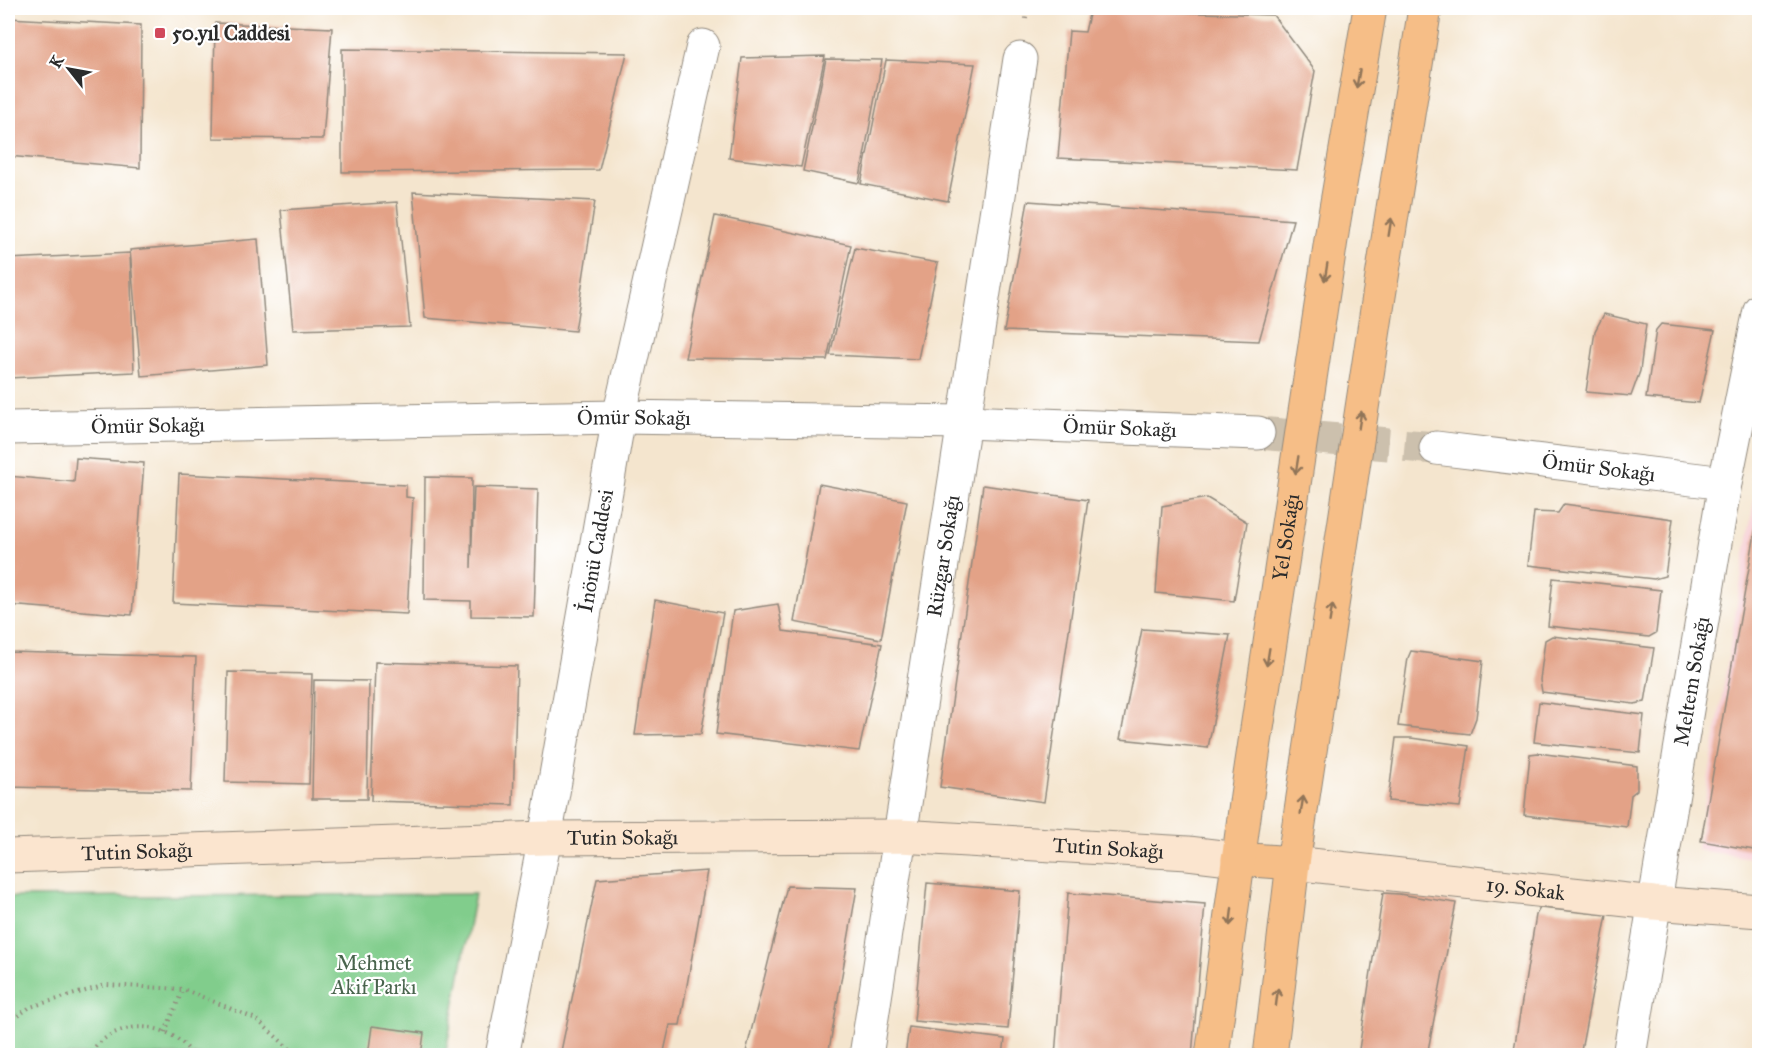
<svg xmlns="http://www.w3.org/2000/svg" width="1767" height="1063" viewBox="0 0 1767 1063" font-family="'IM FELL Great Primer',serif">
<style>
.built{fill:#f7cfd5}
.green{fill:#81cd8c;stroke:#567c5c;stroke-width:1.5}
.building{fill:#e3a287}
.lines{fill:none;stroke-linecap:round;stroke-linejoin:round}
.pedestrian-tunnel{stroke:#ccc0ad;stroke-width:33;stroke-dasharray:33 16;stroke-linecap:butt}
.minor-casing{stroke:#90887c;stroke-width:35}
.secondary-casing{stroke:#90887c;stroke-width:35}
.primary-casing{stroke:#90887c;stroke-width:35}
.path{stroke:#90887c;stroke-width:4;stroke-dasharray:1.5 4.5;stroke-linecap:butt}
.minor{stroke:#fff;stroke-width:33}
.secondary{stroke:#fbe5cf;stroke-width:33}
.primary{stroke:#f6be87;stroke-width:33}
.oneway{stroke:#907459}
.poi-dot{fill:#d1495b;stroke:#fff;stroke-width:2}
.labels{text-anchor:middle;dominant-baseline:central;stroke-width:4.5;stroke-linejoin:round;paint-order:stroke}
.poi-label{font-size:21px;font-weight:bold;fill:#2b2b2b;stroke:#fff;text-anchor:start}
.street-label{font-size:21px;fill:#2b2b2b;stroke:#fff}
.park-label{font-size:21px;fill:#49644d;stroke:#fff}
</style>
<rect width="100%" height="100%" fill="#fff"/>
<filter id="ink" filterUnits="userSpaceOnUse"><feTurbulence type="fractalNoise" baseFrequency=".0167" numOctaves="2"/><feDisplacementMap in="SourceGraphic" scale="12" xChannelSelector="R" yChannelSelector="G"/><feConvolveMatrix kernelMatrix="1 2 1 2 8 2 1 2 1" color-interpolation-filters="sRGB"/></filter>
<filter id="wash" filterUnits="userSpaceOnUse"><feTurbulence type="fractalNoise" baseFrequency=".008" numOctaves="4" result="noise"/><feDisplacementMap in="SourceGraphic" scale="24" xChannelSelector="R" yChannelSelector="G"/><feGaussianBlur stdDeviation="1.35" result="paint"/><feColorMatrix in="noise" values="0 0 0 0 0 0 0 0 0 0 0 0 0 0 0 0 0 1.4 0 .05"/><feComposite in="paint" operator="in"/></filter>
<g filter="url(#wash)">
<rect width="100%" height="100%" fill="#f4e5ce"/>
<path class="built" d="M 1759,470 L 1759,859 L 1697,850 Z"/>
<path class="green" d="M 475,894 L 445,1056 L 8,1055 L 8,897 Z"/>
<g id="blocks">
<g class="building">
<path d="M 1090,10 L 1273,15 L 1315,71 L 1297,170 L 1058,158 L 1069,31 L 1085,32 Z"/>
<path d="M 8,18 L 141,25 L 140,168 L 8,156 Z"/>
<path d="M 215,23 L 332,28 L 323,139 L 213,138 Z"/>
<path d="M 342,49 L 627,53 L 599,170 L 342,172 Z"/>
<path d="M 825,56 L 801,167 L 729,158 L 742,58 Z"/>
<path d="M 826,59 L 882,60 L 859,183 L 803,171 Z"/>
<path d="M 886,60 L 975,64 L 948,201 L 861,184 Z"/>
<path d="M 413,192 L 595,201 L 575,331 L 425,318 Z"/>
<path d="M 1028,201 L 1293,220 L 1259,341 L 1004,331 Z"/>
<path d="M 397,202 L 410,327 L 293,330 L 281,210 Z"/>
<path d="M 715,216 L 851,245 L 827,360 L 685,358 Z"/>
<path d="M 258,239 L 268,365 L 141,376 L 130,250 Z"/>
<path d="M 855,248 L 938,263 L 918,359 L 830,355 Z"/>
<path d="M 130,253 L 134,372 L 8,378 L 8,259 Z"/>
<path d="M 1604,314 L 1646,324 L 1640,371 L 1631,396 L 1586,392 L 1595,331 Z"/>
<path d="M 1661,324 L 1715,330 L 1699,403 L 1646,398 L 1656,330 Z"/>
<path d="M 76,458 L 144,463 L 132,615 L 8,605 L 8,476 L 74,482 Z"/>
<path d="M 179,474 L 406,485 L 406,497 L 413,498 L 407,614 L 173,603 Z"/>
<path d="M 425,477 L 472,478 L 471,568 L 474,487 L 538,489 L 534,617 L 471,616 L 471,601 L 424,600 Z"/>
<path d="M 819,484 L 907,501 L 881,639 L 794,622 Z"/>
<path d="M 983,485 L 1088,500 L 1044,802 L 940,787 Z"/>
<path d="M 1207,498 L 1247,522 L 1234,601 L 1156,593 L 1162,506 Z"/>
<path d="M 1564,504 L 1673,519 L 1665,576 L 1654,579 L 1528,565 L 1534,512 L 1558,513 Z"/>
<path d="M 1758,516 L 1760,517 L 1760,851 L 1701,841 Z"/>
<path d="M 1553,578 L 1661,590 L 1656,633 L 1649,637 L 1548,626 Z"/>
<path d="M 655,600 L 723,613 L 701,734 L 635,735 Z"/>
<path d="M 778,604 L 783,631 L 882,644 L 859,751 L 716,734 L 733,611 Z"/>
<path d="M 1142,629 L 1230,635 L 1208,748 L 1120,739 Z"/>
<path d="M 1552,636 L 1654,648 L 1645,702 L 1634,704 L 1542,692 L 1540,680 L 1545,640 Z"/>
<path d="M 1411,651 L 1483,661 L 1476,718 L 1470,734 L 1398,726 L 1408,658 Z"/>
<path d="M 8,652 L 196,657 L 191,791 L 8,787 Z"/>
<path d="M 375,662 L 517,666 L 513,805 L 371,801 Z"/>
<path d="M 228,672 L 312,674 L 309,784 L 225,782 Z"/>
<path d="M 314,680 L 369,681 L 367,799 L 312,799 Z"/>
<path d="M 1539,702 L 1644,715 L 1640,753 L 1534,742 Z"/>
<path d="M 1396,738 L 1411,738 L 1469,746 L 1460,807 L 1388,801 Z"/>
<path d="M 1538,753 L 1637,766 L 1637,790 L 1631,795 L 1627,827 L 1524,815 L 1530,754 Z"/>
<path d="M 707,871 L 680,1025 L 670,1025 L 663,1056 L 560,1056 L 597,879 Z"/>
<path d="M 927,883 L 1020,891 L 1008,1029 L 914,1021 Z"/>
<path d="M 787,886 L 857,888 L 828,1056 L 745,1056 Z"/>
<path d="M 1068,893 L 1205,904 L 1192,1056 L 1055,1056 Z"/>
<path d="M 1383,893 L 1399,894 L 1456,903 L 1427,1056 L 1358,1056 Z"/>
<path d="M 1540,908 L 1607,915 L 1580,1056 L 1513,1056 L 1536,915 Z"/>
<path d="M 372,1026 L 424,1033 L 421,1056 L 368,1056 Z"/>
<path d="M 909,1027 L 1005,1039 L 1003,1056 L 905,1056 Z"/>
</g>
</g>
</g>
<g filter="url(#ink)">
<use href="#blocks" fill-opacity="0" stroke="#90887c" stroke-width="1.5"/>
<g class="lines">
<path class="pedestrian-tunnel" d="M 1258,433 L 1436,448"/>
<g class="minor-casing">
<g id="minor">
<path id="s1" d="M 8,428 L 619,417 L 963,422 L 1258,433"/>
<path id="s2" d="M 1436,448 L 1725,483"/>
<path id="s3" d="M 502,1056 L 545,838 L 619,417 L 703,46"/>
<path id="s4" d="M 866,1056 L 1020,59"/>
<path id="s5" d="M 1629,1056 L 1725,483 L 1760,310"/>
</g>
</g>
<g class="secondary-casing">
<g id="secondary">
<path id="s6" d="M 8,856 L 545,838 L 900,836 L 1188,853 L 1238,859"/>
<path id="s7" d="M 1293,863 L 1654,903 L 1760,911"/>
</g>
</g>
<g class="primary-casing">
<g id="primary">
<path d="M 1238,859 L 1293,863"/>
<path id="s8" d="M 1212,1056 L 1247,795 L 1334,220 L 1370,8"/>
<path d="M 1270,1056 L 1293,863 L 1379,296 L 1425,8"/>
</g>
</g>
<g class="path">
<path d="M 1026,19 L 1028,8"/>
<path d="M 8,1023 L 30,1007 L 106,985 L 183,989 L 256,1019 L 298,1056"/>
<path d="M 165,1032 L 183,989"/>
<path d="M 88,1056 C 112,1018 169,1017 193,1056"/>
</g>
<use href="#minor" class="minor"/>
<use href="#secondary" class="secondary"/>
<use href="#primary" class="primary"/>
</g>
<defs><path id="oneway-shaft" d="M-6 0H5M1.5-3L5.5 0L1.5 3" fill="none" stroke-width="1.6" stroke-linecap="round" stroke-linejoin="round" transform="scale(1.5)"/></defs>
<g class="oneway">
<use href="#oneway-shaft" transform="translate(1358 79) rotate(100)"/>
<use href="#oneway-shaft" transform="translate(1390 227) rotate(-81)"/>
<use href="#oneway-shaft" transform="translate(1326 272) rotate(99)"/>
<use href="#oneway-shaft" transform="translate(1360 420) rotate(-81)"/>
<use href="#oneway-shaft" transform="translate(1297 465) rotate(99)"/>
<use href="#oneway-shaft" transform="translate(1331 613) rotate(-81)"/>
<use href="#oneway-shaft" transform="translate(1268 657) rotate(99)"/>
<use href="#oneway-shaft" transform="translate(1302 805) rotate(-81)"/>
<use href="#oneway-shaft" transform="translate(1231 917) rotate(97)"/>
<use href="#oneway-shaft" transform="translate(1277 997) rotate(-83)"/>
</g>
</g>
<rect class="poi-dot" x="154" y="27" width="12" height="12" rx="3"/>
<g class="labels">
<g class="poi-label">
<text x="172" y="33">50.yıl Caddesi</text>
</g>
<g class="street-label">
<text stroke="none"><textPath href="#s1" startOffset="626">Ömür Sokağı</textPath></text>
<text stroke="none"><textPath href="#s1" startOffset="140">Ömür Sokağı</textPath></text>
<text stroke="none"><textPath href="#s1" startOffset="1112">Ömür Sokağı</textPath></text>
<text stroke="none"><textPath href="#s2" startOffset="164">Ömür Sokağı</textPath></text>
<text stroke="none"><textPath href="#s8" startOffset="524">Yel Sokağı</textPath></text>
<text stroke="none"><textPath href="#s3" startOffset="514">İnönü Caddesi</textPath></text>
<text stroke="none"><textPath href="#s4" startOffset="506">Rüzgar Sokağı</textPath></text>
<text stroke="none"><textPath href="#s5" startOffset="380">Meltem Sokağı</textPath></text>
<text stroke="none"><textPath href="#s6" startOffset="615">Tutin Sokağı</textPath></text>
<text stroke="none"><textPath href="#s6" startOffset="1101">Tutin Sokağı</textPath></text>
<text stroke="none"><textPath href="#s6" startOffset="129">Tutin Sokağı</textPath></text>
<text stroke="none"><textPath href="#s7" startOffset="234">19. Sokak</textPath></text>
</g>
<g class="park-label">
<text x="374" y="963">Mehmet<tspan x="374" dy="24">Akif Parkı</tspan></text>
</g>
</g>
<rect width="1767" height="1063" fill="none" stroke="#fff" stroke-width="30"/>
<g transform="translate(69 69) rotate(301)" stroke="#ffffff" stroke-width="4.5" paint-order="stroke">
<path d="M0-4.5L10 22L0 15L-10 22Z" fill="#2b2b2b"/>
<text y="-9" font-size="16" font-weight="bold" text-anchor="middle" fill="#2b2b2b">K</text>
</g>
</svg>
